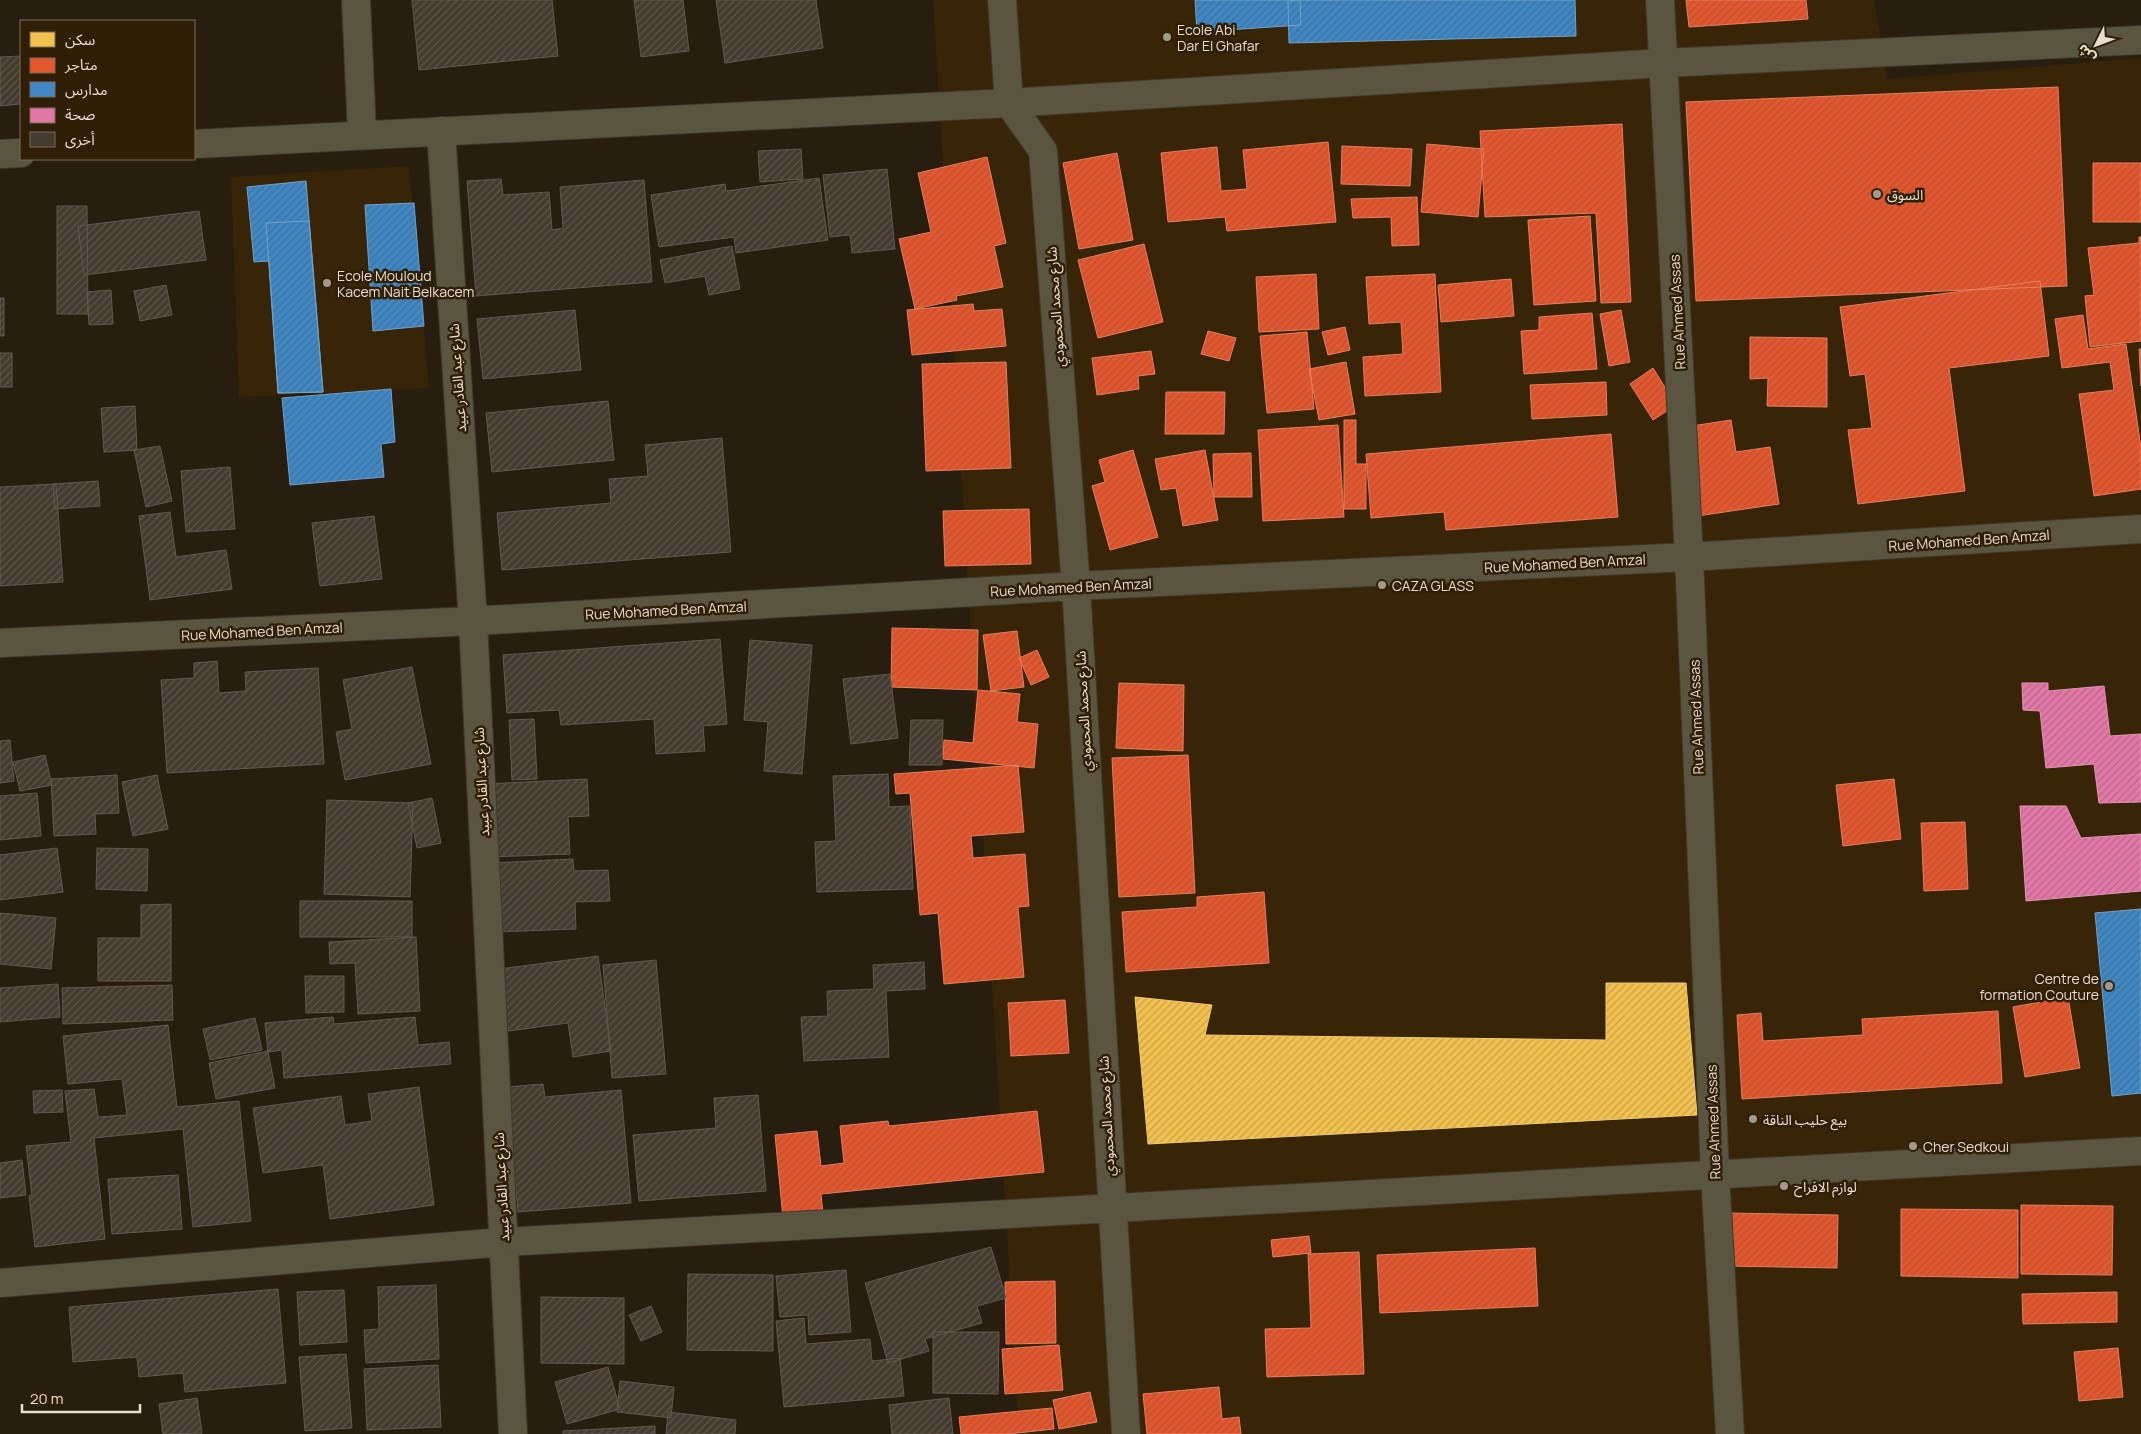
<svg xmlns="http://www.w3.org/2000/svg" width="2141" height="1434" font-family="Manrope,'Noto Sans Arabic',sans-serif">
<style>
.built{fill:#382507}
.homes{fill:url(#homes-hatch);stroke:#efc975}
.shops{fill:url(#shops-hatch);stroke:#e57f5e}
.schools{fill:url(#schools-hatch);stroke:#72a2c8}
.health{fill:url(#health-hatch);stroke:#e496b4}
.building{fill:url(#building-hatch);stroke:#62584f}
.lines{fill:none;stroke-linecap:round;stroke-linejoin:round}
.minor-casing{stroke:#40382c;stroke-width:30}
.minor{stroke:#5a5541;stroke-width:28}
.poi-dot{fill:#a49a8c;stroke:#301f07;stroke-width:2}
.labels{text-anchor:middle;dominant-baseline:central;stroke-width:5;stroke-linejoin:round;paint-order:stroke}
.poi-label{font-size:14px;fill:#e8ddcf;stroke:#301f07;text-anchor:start}
.street-label{font-size:14px;fill:#e8ddcf;stroke:#301f07}
</style>
<defs>
<pattern id="homes-hatch" width="6" height="6" patternUnits="userSpaceOnUse" patternTransform="scale(1.25)"><rect width="6" height="6" fill="#f2c14e"/><path d="M-1 1l2-2M0 6l6-6M5 7l2-2" fill="none" stroke="#c7a14a"/></pattern>
<pattern id="shops-hatch" width="6" height="6" patternUnits="userSpaceOnUse" patternTransform="scale(1.25)"><rect width="6" height="6" fill="#e4572e"/><path d="M-1 1l2-2M0 6l6-6M5 7l2-2" fill="none" stroke="#b55133"/></pattern>
<pattern id="schools-hatch" width="6" height="6" patternUnits="userSpaceOnUse" patternTransform="scale(1.25)"><rect width="6" height="6" fill="#3f88c5"/><path d="M-1 1l2-2M0 6l6-6M5 7l2-2" fill="none" stroke="#417096"/></pattern>
<pattern id="health-hatch" width="6" height="6" patternUnits="userSpaceOnUse" patternTransform="scale(1.25)"><rect width="6" height="6" fill="#e377a8"/><path d="M-1 1l2-2M0 6l6-6M5 7l2-2" fill="none" stroke="#b46788"/></pattern>
<pattern id="building-hatch" width="6" height="6" patternUnits="userSpaceOnUse" patternTransform="scale(1.25)"><rect width="6" height="6" fill="#433a30"/><path d="M-1 1l2-2M0 6l6-6M5 7l2-2" fill="none" stroke="#5e564d"/></pattern>
</defs>
<rect width="100%" height="100%" fill="#271e10"/>
<path class="built" d="M933,0H1874L1887,79L2141,58V1434H1019Z
M409,166L429,388L239,397L231,177Z"/>
<path class="homes" d="M1606,983H1686L1697,1115L1148,1144L1135,997L1212,1005L1205,1035L1606,1040Z"/>
<path class="shops" d="M1686,0H1806L1808,19L1689,27Z
M2058,87L2067,286L1696,301L1686,102Z
M1622,124L1631,302L1601,303L1596,213L1485,217L1480,131Z
M1328,142L1336,222L1227,231L1225,217L1168,222L1161,153L1217,147L1221,191L1247,189L1243,150Z
M1427,144L1484,149L1478,217L1421,212Z
M1342,146L1412,149L1410,186L1341,184Z
M1117,153L1133,240L1079,249L1063,163Z
M987,157L1006,243L994,246L1003,287L956,296L957,300L915,309L899,239L931,232L918,173Z
M2093,163H2141V222H2093Z
M1417,197L1419,245L1392,246L1391,217L1353,218L1351,199Z
M1590,216L1596,301L1534,305L1528,220Z
M2139,237H2141V341L2090,347L2085,296L2094,295L2088,248L2139,243Z
M1144,244L1163,322L1098,338L1078,260Z
M1316,274L1319,329L1259,332L1256,277Z
M1435,274L1441,392L1365,396L1363,357L1403,354L1401,322L1369,324L1366,277Z
M1511,279L1514,316L1441,322L1438,285Z
M2040,281L2049,356L1949,368L1965,491L1858,504L1848,430L1872,428L1865,374L1850,376L1840,307Z
M973,304L974,311L1002,309L1006,346L912,355L907,310Z
M1621,310L1630,362L1609,366L1600,314Z
M1592,313L1597,369L1524,374L1521,331L1539,330V317Z
M2083,315L2088,349L2126,344L2141,448V489L2094,496L2079,394L2114,390L2110,362L2062,368L2055,319Z
M1345,327L1350,350L1328,355L1322,332Z
M1208,331L1236,338L1229,361L1201,354Z
M1307,332L1314,409L1267,413L1260,336Z
M1750,337L1827,338V407L1767,406L1768,378L1750,379Z
M2139,349H2141V386Z
M1151,351L1155,374L1138,376L1139,389L1097,395L1092,358Z
M1006,362L1011,468L926,471L922,364Z
M1346,362L1355,414L1319,420L1309,369Z
M1653,368L1676,405L1653,420L1630,384Z
M1606,382L1607,415L1532,419L1530,385Z
M1166,392H1225L1224,434H1165Z
M1344,420H1356V464H1366V509H1344Z
M1731,420L1736,452L1770,447L1779,504L1697,516L1685,427Z
M1338,425L1344,517L1263,521L1258,430Z
M1611,434L1618,517L1446,530L1444,512L1371,518L1366,454Z
M1133,450L1158,537L1110,550L1092,486L1105,482L1099,460Z
M1205,450L1218,520L1183,526L1176,488L1161,490L1155,459Z
M1251,453L1252,497H1214L1213,454Z
M1029,509L1031,564L945,566L943,511Z
M892,628L978,630L977,690L891,687Z
M1017,631L1024,687L991,691L983,635Z
M1037,650L1049,677L1031,685L1019,658Z
M1119,683L1184,685L1183,751L1116,748Z
M978,690L1020,694L1017,722L1038,724L1034,768L943,759L944,740L973,743Z
M1188,755L1195,893L1119,897L1112,758Z
M1018,765L1024,832L971,836L973,858L1025,854L1029,906L1018,907L1024,977L944,984L938,913L920,915L910,793L896,794L894,774Z
M1894,779L1901,839L1843,846L1836,785Z
M1965,822L1968,889L1924,891L1921,823Z
M1264,892L1269,963L1126,972L1122,912L1197,907V897Z
M2068,997L2080,1068L2025,1077L2013,1007Z
M1065,1000L1069,1053L1011,1056L1008,1003Z
M1998,1011L2002,1083L1742,1099L1737,1015L1761,1013L1763,1041L1863,1035L1862,1019Z
M1037,1111L1044,1172L821,1194L823,1214L783,1218L775,1135L817,1131L821,1166L844,1163L840,1126L888,1121L889,1126Z
M2021,1205L2113,1206L2112,1275L2021,1274Z
M1901,1209L2018,1210V1278L1901,1276Z
M1728,1213L1838,1215L1837,1268L1728,1266Z
M1309,1236L1311,1253L1273,1257L1271,1240Z
M1535,1248L1538,1306L1380,1313L1377,1255Z
M1359,1252L1364,1374L1267,1377L1265,1329L1311,1328L1308,1254Z
M1055,1281L1056,1343L1006,1344L1005,1282Z
M2117,1292V1322L2023,1324L2022,1294Z
M1059,1345L1063,1390L1005,1394L1002,1349Z
M2118,1348L2123,1397L2079,1401L2074,1352Z
M1219,1387L1222,1419L1239,1417L1241,1434H1147L1143,1394Z
M1090,1392L1097,1422L1059,1429L1053,1400Z
M1052,1408L1054,1429L1008,1434H961L959,1417Z"/>
<path class="schools" d="M1195,0H1300L1301,25L1197,32Z
M1288,0H1575L1576,36L1289,43Z
M306,181L323,392L278,393L269,261L254,262L247,187Z
M414,203L424,326L373,331L365,205Z
M309,221L323,392L278,393L266,223Z
M391,389L395,442L381,444L384,477L290,485L282,398Z
M2141,909V1093L2112,1096L2095,913Z"/>
<path class="health" d="M2022,683H2048V691L2104,686L2110,736L2141,734V802L2099,803L2094,764L2046,768L2040,711L2023,710Z
M2020,806H2066L2081,838L2141,834V891L2026,901Z"/>
<path class="building" d="M412,0H552L558,56L419,70Z
M634,0H683L689,51L641,57Z
M716,0H816L823,48L725,63Z
M21,56V104L0,106V57Z
M801,149L803,179L760,182L758,151Z
M887,169L895,249L852,253L850,235L830,237L823,175Z
M819,178L828,240L736,253L734,237L659,247L651,195L725,184L726,191Z
M501,179L503,195L549,192L552,230L563,228L560,187L644,180L652,282L476,296L467,181Z
M57,206H87L88,314H57Z
M199,211L206,260L84,275L78,226Z
M732,246L740,289L709,295L705,276L665,283L660,260Z
M166,285L172,315L140,321L134,291Z
M111,290L113,324L89,325L87,292Z
M0,298H4V336H0Z
M575,310L581,370L483,379L477,319Z
M0,353H12V387H0Z
M608,401L614,460L492,472L486,413Z
M135,406L137,450L104,452L101,408Z
M722,438L731,552L502,570L497,513L611,503L609,479L648,476L645,445Z
M160,446L172,501L146,507L134,450Z
M230,467L235,529L186,532L181,471Z
M98,481L100,506L55,509L53,484Z
M56,484L63,582L0,586V487Z
M170,512L176,557L226,550L232,589L150,600L139,516Z
M374,516L382,579L320,586L312,523Z
M720,639L727,724L703,726L705,751L656,754L654,719L561,725L559,710L507,713L503,655Z
M750,640L812,645L802,774L764,771L768,722L744,720Z
M217,661L219,693L246,691L245,672L318,668L324,764L167,773L161,680L194,678V663Z
M412,667L431,764L345,780L336,732L352,729L343,680Z
M890,674L898,738L851,744L843,679Z
M534,719L537,779L512,780L509,720Z
M911,720H943L942,765H909Z
M10,740L14,781L0,783V741Z
M45,755L52,785L20,791L13,762Z
M888,774L889,807L910,806L913,889L817,892L815,842L836,841L833,776Z
M117,775L119,813L95,814L96,834L54,836L51,779Z
M157,775L168,829L133,836L122,782Z
M587,779L589,816L568,817L570,854L489,857L485,784Z
M37,793L41,836L0,840V796Z
M432,798L441,843L417,848L408,803Z
M327,800L413,803L410,897L324,894Z
M57,848L63,892L0,900V855Z
M97,848L148,849L147,891L96,889Z
M573,859L574,871L608,870L610,901L575,902L576,929L496,932L492,863Z
M300,901H412V937H300Z
M171,904V981H98V938H141V905Z
M0,913L56,918L51,969L0,964Z
M416,937L420,1011L358,1014L355,963L330,964L329,942Z
M598,956L611,1051L573,1057L568,1023L508,1031L500,969Z
M656,960L666,1074L612,1078L603,965Z
M924,962L925,989L886,991L889,1057L804,1061L801,1017L828,1016L827,991L874,989L873,965Z
M305,976H344V1012L306,1013Z
M58,984L60,1017L0,1022V988Z
M172,985L173,1020L63,1024L62,988Z
M333,1017L334,1024L415,1017L418,1045L449,1042L451,1064L284,1078L282,1050L268,1052L265,1023Z
M255,1018L262,1050L210,1060L203,1029Z
M168,1025L177,1107L239,1101L251,1221L193,1227L183,1129L94,1138L105,1239L35,1247L29,1196L32,1195L26,1146L71,1142L65,1091L94,1089L98,1117L127,1115L122,1079L68,1084L63,1036Z
M268,1051L275,1088L216,1099L209,1063Z
M543,1084L545,1097L621,1090L631,1203L518,1212L506,1087Z
M419,1087L434,1205L330,1219L323,1165L263,1173L253,1108L341,1096L345,1125L372,1121L368,1094Z
M62,1090L63,1112L34,1113L33,1091Z
M758,1095L766,1191L639,1201L633,1135L716,1128L714,1098Z
M22,1160L26,1195L0,1198V1163Z
M178,1175L182,1229L112,1234L108,1179Z
M991,1247L1006,1298L977,1306L982,1323L925,1339L929,1351L888,1363L865,1283Z
M846,1270L851,1332L809,1335L808,1315L780,1317L776,1276Z
M688,1274L773,1275V1351L687,1350Z
M436,1285L439,1359L366,1363L364,1330L379,1329L378,1287Z
M278,1289L286,1383L185,1392L183,1373L139,1377L137,1357L73,1362L69,1307Z
M344,1290L347,1342L300,1345L297,1292Z
M541,1297L624,1298V1364L541,1363Z
M651,1306L662,1332L641,1341L629,1315Z
M804,1318L806,1344L870,1339L872,1361L900,1358L904,1396L784,1407L776,1321Z
M933,1332H999L998,1394L933,1393Z
M346,1354L352,1428L305,1431L299,1357Z
M438,1365L441,1427L367,1430L364,1369Z
M608,1367L620,1409L567,1424L555,1382Z
M620,1381L674,1387L671,1418L617,1412Z
M197,1398L202,1433L163,1434L159,1404Z
M949,1398L953,1434H892L889,1405Z
M668,1412L736,1420L735,1434H666Z
M655,1426V1434H563V1431Z"/>
<g class="lines">
<defs>
<path id="minor" d="M356,0L362,134
M1002,0L1009,103L1043,151L1076,586L1126,1434
M1660,0L1689,557L1715,1174L1730,1434
M441,131L473,621L513,1434
M194,144L1009,103L1664,63L2141,40
M0,154L21,153
M0,643L473,621L1076,586L1689,557L2141,529
M0,1283L504,1242L2141,1151"/>
</defs>
<use href="#minor" class="minor-casing"/>
<use href="#minor" class="minor"/>
</g>
<g class="poi-dot">
<circle cx="1167" cy="37" r="5"/>
<circle cx="1877" cy="194" r="5"/>
<circle cx="327" cy="283" r="5"/>
<circle cx="1382" cy="585" r="5"/>
<circle cx="2109" cy="986" r="5"/>
<circle cx="1753" cy="1119" r="5"/>
<circle cx="1913" cy="1146" r="5"/>
<circle cx="1784" cy="1186" r="5"/>
</g>
<g class="labels">
<g class="poi-label">
<text x="1177" y="29">Ecole Abi<tspan x="1177" dy="16">Dar El Ghafar</tspan></text>
<text x="1887" y="194">السوق</text>
<text x="337" y="275">Ecole Mouloud<tspan x="337" dy="16">Kacem Nait Belkacem</tspan></text>
<text x="1392" y="585">CAZA GLASS</text>
<text x="2099" y="978" text-anchor="end">Centre de<tspan x="2099" dy="16">formation Couture</tspan></text>
<text x="1763" y="1119">بيع حليب الناقة</text>
<text x="1923" y="1146">Cher Sedkoui</text>
<text x="1794" y="1186">لوازم الافراح</text>
</g>
<g class="street-label">
<text transform="translate(1055 307) rotate(-94)">شارع محمد المحمودي</text>
<text transform="translate(1677 312) rotate(-93)">Rue Ahmed Assas</text>
<text transform="translate(457 378) rotate(-94)">شارع عبد القادر عبيد</text>
<text transform="translate(1969 540) rotate(-4)">Rue Mohamed Ben Amzal</text>
<text transform="translate(1565 563) rotate(-3)">Rue Mohamed Ben Amzal</text>
<text transform="translate(1071 587) rotate(-3)">Rue Mohamed Ben Amzal</text>
<text transform="translate(666 610) rotate(-3)">Rue Mohamed Ben Amzal</text>
<text transform="translate(262 631) rotate(-3)">Rue Mohamed Ben Amzal</text>
<text transform="translate(1083 711) rotate(-93)">شارع محمد المحمودي</text>
<text transform="translate(1696 717) rotate(-92)">Rue Ahmed Assas</text>
<text transform="translate(481 782) rotate(-93)">شارع عبد القادر عبيد</text>
<text transform="translate(1106 1116) rotate(-93)">شارع محمد المحمودي</text>
<text transform="translate(1713 1122) rotate(-92)">Rue Ahmed Assas</text>
<text transform="translate(501 1187) rotate(-93)">شارع عبد القادر عبيد</text>
</g>
</g>
<rect x="20" y="20" width="175" height="140" fill="#301f07" stroke="#7a6b57"/>
<rect x="30" y="32" width="25" height="15" fill="#f2c14e" stroke="#7a6b57"/>
<text x="65" y="45" font-size="15" fill="#e8ddcf">سكن</text>
<rect x="30" y="58" width="25" height="15" fill="#e4572e" stroke="#7a6b57"/>
<text x="65" y="70" font-size="15" fill="#e8ddcf">متاجر</text>
<rect x="30" y="82" width="25" height="15" fill="#3f88c5" stroke="#7a6b57"/>
<text x="65" y="95" font-size="15" fill="#e8ddcf">مدارس</text>
<rect x="30" y="108" width="25" height="15" fill="#e377a8" stroke="#7a6b57"/>
<text x="65" y="120" font-size="15" fill="#e8ddcf">صحة</text>
<rect x="30" y="132" width="25" height="15" fill="#433a30" stroke="#7a6b57"/>
<text x="65" y="145" font-size="15" fill="#e8ddcf">أخرى</text>
<g transform="translate(2096 45) rotate(228)" stroke="#301f07" stroke-width="4" paint-order="stroke">
<path d="M0-4L9 19L0 12L-9 19Z" fill="#e8ddcf"/>
<text y="-8" font-size="14" font-weight="bold" text-anchor="middle" fill="#e8ddcf">ش</text>
</g>
<path d="M22 1404v8h118v-8" fill="none" stroke="#e8ddcf" stroke-width="2.5"/>
<text x="30" y="1404" font-size="15" fill="#e8ddcf" stroke="#301f07" stroke-width="4" paint-order="stroke">20 m</text>
</svg>
